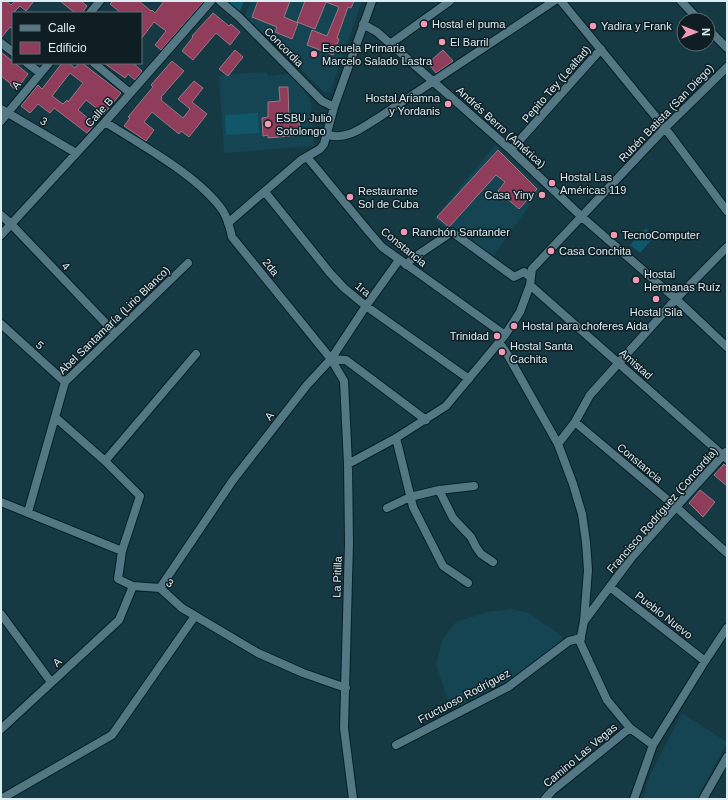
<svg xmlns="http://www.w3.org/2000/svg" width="728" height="800" font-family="Arial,sans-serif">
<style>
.built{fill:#154552}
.green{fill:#105769}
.building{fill:#8f3d5b;stroke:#9b7882;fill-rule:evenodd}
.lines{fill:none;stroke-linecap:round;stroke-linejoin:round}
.minor-casing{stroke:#042027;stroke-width:10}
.minor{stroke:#537783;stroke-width:8}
.poi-dot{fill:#f09ab5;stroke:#0f1e23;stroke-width:1.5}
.labels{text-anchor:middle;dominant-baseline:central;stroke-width:3;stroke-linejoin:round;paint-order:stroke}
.poi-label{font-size:11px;fill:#d9edf3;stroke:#0f1e23;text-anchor:start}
.street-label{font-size:11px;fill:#d9edf3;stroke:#0f1e23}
</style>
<rect width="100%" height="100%" fill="#153a44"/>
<path class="built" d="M251,1H362L330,92L325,93L245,16Z
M267,72L268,76L293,73L311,102L314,146L224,153L219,75Z
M495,145L541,189L492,258L434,219Z
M512,609L529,613L563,637L561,643L509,680L451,710L436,664L443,638L456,622L488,612Z
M682,713L727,742L697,799H643L649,777Z"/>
<path class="green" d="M225,1H244L239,14Z
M258,113L259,133L226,135L225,115Z
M646,228L654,237L640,253L630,245Z"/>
<path class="building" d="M1,1H6L11,5L14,2L13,1H34L26,11L20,6L13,13V29L10,27L1,38Z
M60,1H81L87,6L82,13H75Z
M113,1H139L151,11L152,10L155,13L164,1H204L161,50L155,45L166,31L154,22L141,39V13H121L110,4Z
M258,1H290L284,17L298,23L292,39L275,32L277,27L252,17Z
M305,1H354L351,8L348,7L337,38L339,39L333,55L307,45L312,30L327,36L339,7L326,2L315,29L297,22Z
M213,13L229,26L231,24L240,32L230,45L216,33L193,60L182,51L193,37L192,36Z
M235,50L243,57L228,76L219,69Z
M443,50L453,61L436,73L428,63Z
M1,52L28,74L16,90L10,85L11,84L1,76Z
M172,61L184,71L161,97L162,98L161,100L183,118L190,109L178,99L194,81L203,88L192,102L207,114L189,137L181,131L179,134L152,112L144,122L154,130L146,141L124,126L130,118L128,117L153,87L151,85Z
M62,63H69L75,68L79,63H82L121,93L104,114L86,100L78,110L95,124L87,133L54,108L50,113L38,104L30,113L21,106L38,85L42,89ZM70,73L83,83L68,102L67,100L63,104L52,96Z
M104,63H133L142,71L135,80L128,74L125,78Z
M279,87H288L289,121H299L300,135L268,138V135L263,136L262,118L268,117V102L280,101Z
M498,150L537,189L519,209L498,191L505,182L496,175L449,227L437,217Z
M724,464L727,467V486L714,475Z
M700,490L715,502L703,517L689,503Z"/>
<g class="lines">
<defs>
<path id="minor" d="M220,1L239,17L322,101L334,107
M561,1L665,128L727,211
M681,1L699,20
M90,13L100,1
M363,24L377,32L511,150L582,217L676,299L727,347
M708,29L727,48
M1,43L13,52
M390,44L450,1
M27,63L40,73
M94,63L130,93
M1,109L76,153
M1,121L49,63
M105,122C141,145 199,176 223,211C228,219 230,228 232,237L331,359L344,381L348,464L349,543L344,728L353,799
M328,135C348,140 361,128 378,118L554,1
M511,150L601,49
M307,157L369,232L382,247L505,335
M265,192L330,273L344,288L366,306L469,379
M1,215L11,224L115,333
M228,223L301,160L320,149L324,144L334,107L372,1
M1,235L105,122L211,1
M406,265L413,258L452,232L514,277L524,272L530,277
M530,285L727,459
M1,324L65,382
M499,342L506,352L558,444L573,484L582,514L586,542L588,570L584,621L580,642L607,700L630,728L653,745
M331,359L346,360L426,420
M55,417L105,461L140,496L122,551L118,579L133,586L160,588L182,608L258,653L303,673L346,688
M575,422L676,507L727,553
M396,438L413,507L443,566L468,583
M558,444L575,422L590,395L676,299L727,247
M105,461L196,354
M348,464L396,438L446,406L505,335L520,312L530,285L532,269L665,128L727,67
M439,490L453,518L471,537L476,547L481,554L493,562
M1,502L122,551
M387,508L410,497L439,490L474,486
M28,512L65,382L188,263
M610,587L705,661
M160,588L233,480L307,385L331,359L366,306L399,260
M1,614L51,682
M585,620L632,557L676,507L726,452
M1,729L119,620L133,586
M396,745L508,687L569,641L581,638
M1,799L112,735L195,616
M545,799L552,791L630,728
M634,799L653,745L705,661L727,628
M703,799L727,757"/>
</defs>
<use href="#minor" class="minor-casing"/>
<use href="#minor" class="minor"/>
</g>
<g class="poi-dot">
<circle cx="424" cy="24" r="4"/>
<circle cx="593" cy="26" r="4"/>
<circle cx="442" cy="42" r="4"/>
<circle cx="314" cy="54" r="4"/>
<circle cx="448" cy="104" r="4"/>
<circle cx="268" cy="124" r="4"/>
<circle cx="552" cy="183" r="4"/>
<circle cx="542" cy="195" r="4"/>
<circle cx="350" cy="197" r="4"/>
<circle cx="404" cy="232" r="4"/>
<circle cx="614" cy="235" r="4"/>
<circle cx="551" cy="251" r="4"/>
<circle cx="636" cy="280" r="4"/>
<circle cx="656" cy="299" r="4"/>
<circle cx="514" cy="326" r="4"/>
<circle cx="497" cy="336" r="4"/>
<circle cx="502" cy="352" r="4"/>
</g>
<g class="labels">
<g class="poi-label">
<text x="432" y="24">Hostal el puma</text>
<text x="601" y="26">Yadira y Frank</text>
<text x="450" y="42">El Barril</text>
<text x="322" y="48">Escuela Primaria<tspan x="322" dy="13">Marcelo Salado Lastra</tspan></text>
<text x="440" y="98" text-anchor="end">Hostal Ariamna<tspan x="440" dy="13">y Yordanis</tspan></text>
<text x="276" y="118">ESBU Julio<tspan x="276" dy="13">Sotolongo</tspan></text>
<text x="560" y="177">Hostal Las<tspan x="560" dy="13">Américas 119</tspan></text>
<text x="358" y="191">Restaurante<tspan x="358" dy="13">Sol de Cuba</tspan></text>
<text x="534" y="195" text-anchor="end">Casa Yiny</text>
<text x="412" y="232">Ranchón Santander</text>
<text x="622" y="235">TecnoComputer</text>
<text x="559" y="251">Casa Conchita</text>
<text x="644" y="274">Hostal<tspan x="644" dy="13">Hermanas Ruíz</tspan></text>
<text x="656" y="312" text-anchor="middle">Hostal Sila</text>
<text x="522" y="326">Hostal para choferes Aida</text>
<text x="489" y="336" text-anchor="end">Trinidad</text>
<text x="510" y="346">Hostal Santa<tspan x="510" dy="13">Cachita</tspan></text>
</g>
<g class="street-label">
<text transform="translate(284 47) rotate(45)">Concordia</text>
<text transform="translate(556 84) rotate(-49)">Pepito Tey (Lealtad)</text>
<text transform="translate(16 85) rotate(-51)">A</text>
<text transform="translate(99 112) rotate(-48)">Calle B</text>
<text transform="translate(666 113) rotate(-46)">Rubén Batista (San Diego)</text>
<text transform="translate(44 121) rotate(30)">3</text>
<text transform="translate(501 127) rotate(42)">Andrés Berro (América)</text>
<text transform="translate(404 247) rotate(39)">Constancia</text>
<text transform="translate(66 266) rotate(46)">4</text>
<text transform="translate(271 267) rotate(51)">2da</text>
<text transform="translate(363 289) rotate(40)">1ra</text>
<text transform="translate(114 320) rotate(-44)">Abel Santamaría (Lirio Blanco)</text>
<text transform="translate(40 345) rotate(42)">5</text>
<text transform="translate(636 364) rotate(41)">Amistad</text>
<text transform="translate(269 416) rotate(-52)">A</text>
<text transform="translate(640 463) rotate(40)">Constancia</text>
<text transform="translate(662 510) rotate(-49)">Francisco Rodríguez (Concordia)</text>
<text transform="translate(337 577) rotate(-88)">La Pitilla</text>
<text transform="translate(170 583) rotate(34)">3</text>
<text transform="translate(664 615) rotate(38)">Pueblo Nuevo</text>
<text transform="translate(57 662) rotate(-43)">A</text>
<text transform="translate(464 696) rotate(-28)">Fructuoso Rodríguez</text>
<text transform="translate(580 755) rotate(-40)">Camino Las Vegas</text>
</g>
</g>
<rect width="728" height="800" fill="none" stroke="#d9edf3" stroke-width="4"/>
<rect x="12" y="12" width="130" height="52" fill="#0f1e23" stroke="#607176"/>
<rect x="20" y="25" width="20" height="6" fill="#537783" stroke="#607176"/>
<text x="48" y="32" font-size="12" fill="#d9edf3">Calle</text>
<rect x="20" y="42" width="20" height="12" fill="#8f3d5b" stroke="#607176"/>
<text x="48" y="52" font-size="12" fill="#d9edf3">Edificio</text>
<g transform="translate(696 32) rotate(90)"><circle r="19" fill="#0f1e23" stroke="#607176"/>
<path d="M0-3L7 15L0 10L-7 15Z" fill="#f09ab5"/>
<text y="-6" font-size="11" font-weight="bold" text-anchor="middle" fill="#d9edf3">N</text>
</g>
</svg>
